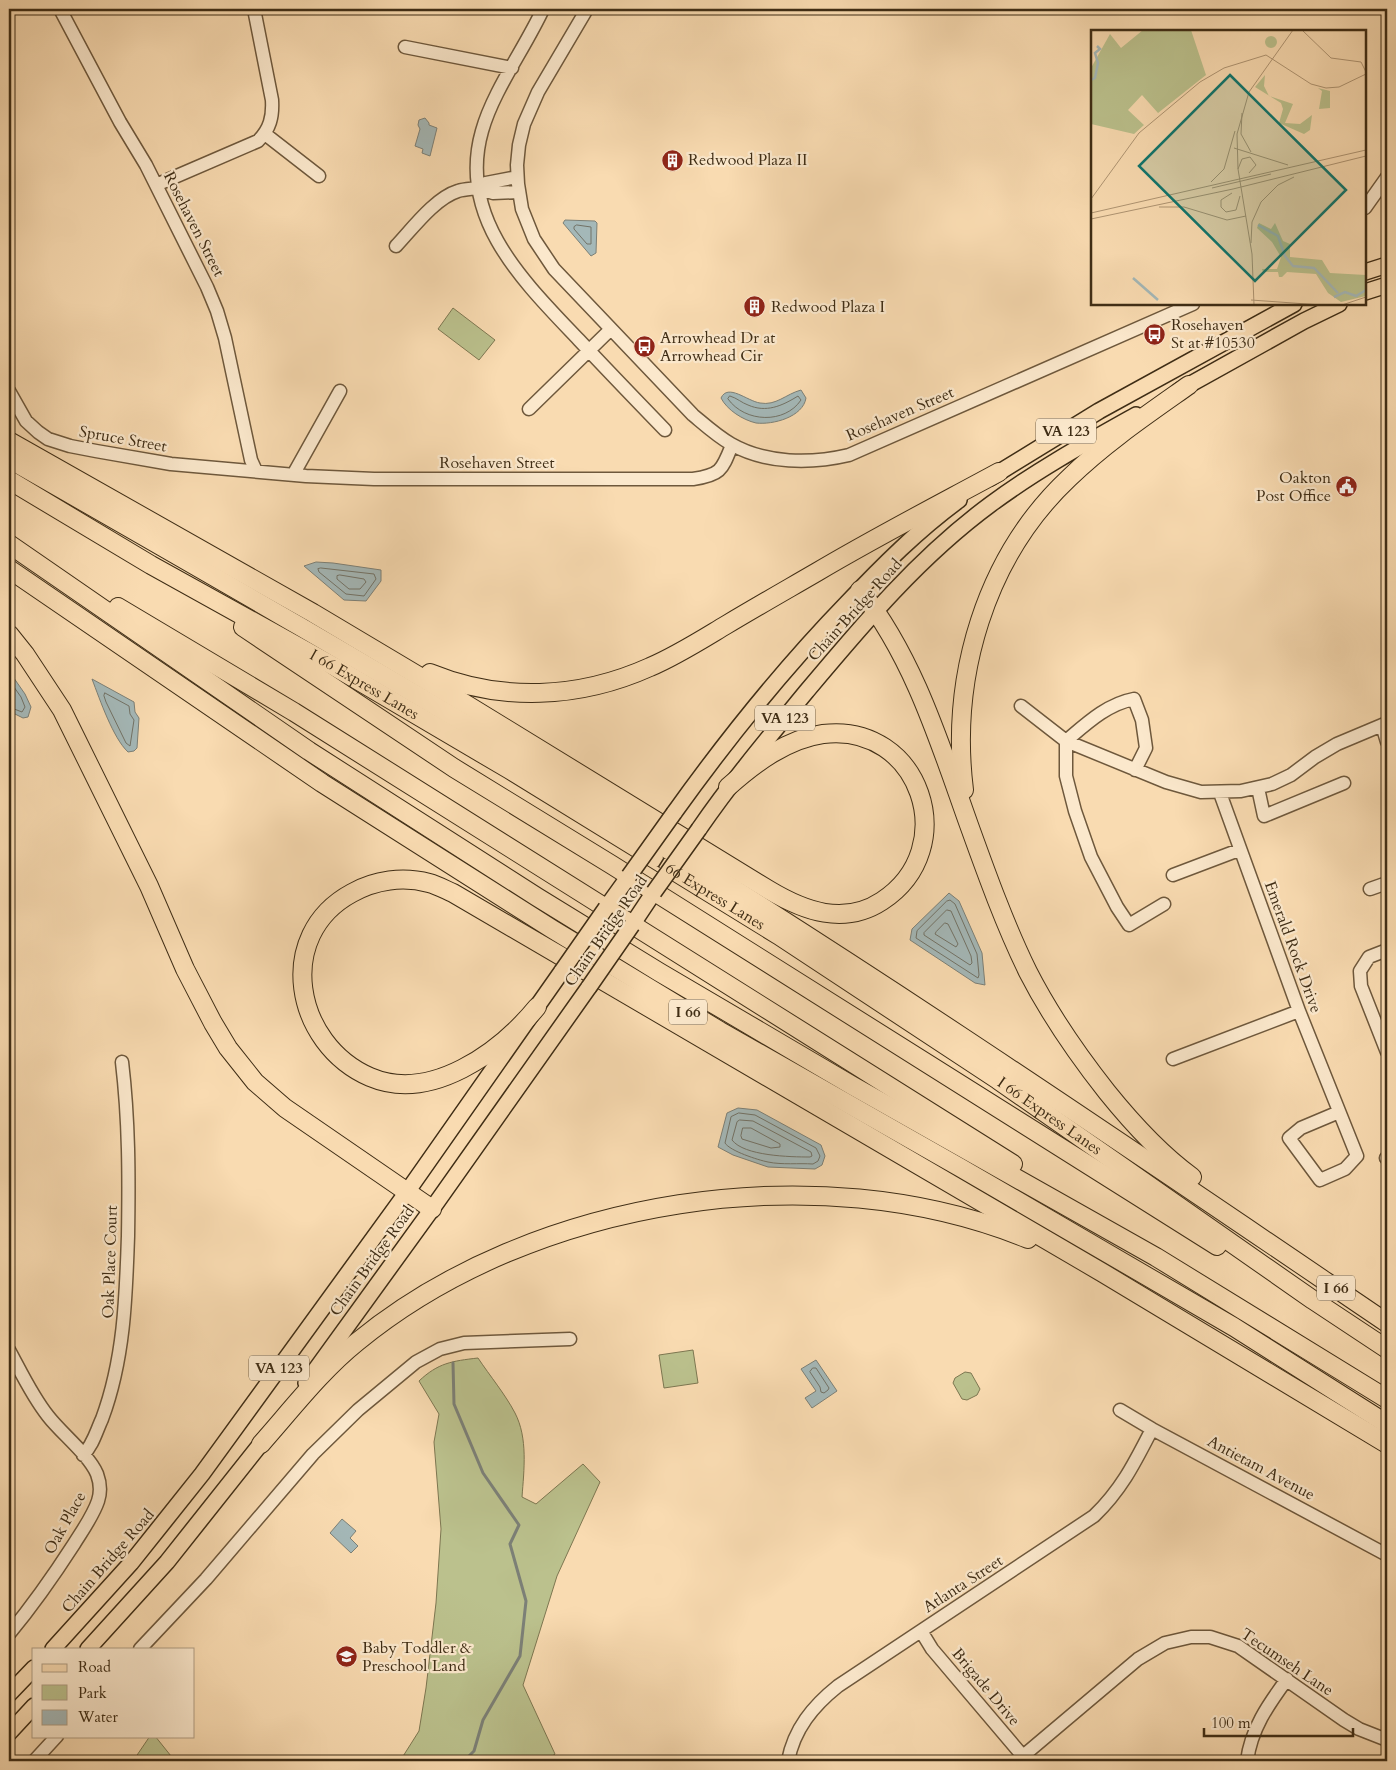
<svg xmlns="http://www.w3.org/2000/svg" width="1396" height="1770" font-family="Cardo,serif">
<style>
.green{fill:#bbc18d;stroke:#7d7751}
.water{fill:#a4b8b8;stroke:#7c8077}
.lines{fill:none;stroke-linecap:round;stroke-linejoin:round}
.shore{stroke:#727266;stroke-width:1}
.stream{stroke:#7c8077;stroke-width:3}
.minor-casing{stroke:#6e583c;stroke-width:15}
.major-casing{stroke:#3f2d15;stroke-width:18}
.highway-casing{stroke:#3f2d15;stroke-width:20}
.minor{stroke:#fbe8cc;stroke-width:12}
.major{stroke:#f9dbb1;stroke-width:15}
.highway{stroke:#f9dbb1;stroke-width:18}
.major-bridge-casing{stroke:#3f2d15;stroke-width:18;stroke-linecap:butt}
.major-bridge{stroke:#f9dbb1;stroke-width:15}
.labels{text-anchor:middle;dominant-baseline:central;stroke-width:4.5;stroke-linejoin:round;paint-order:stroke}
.shield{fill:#fbe8cc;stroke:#77654c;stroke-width:1}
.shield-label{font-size:15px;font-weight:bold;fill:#3f2d15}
.poi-label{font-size:16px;fill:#3f2d15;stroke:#fbe8cc;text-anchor:start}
.street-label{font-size:16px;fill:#3f2d15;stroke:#fbe8cc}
.inset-river{fill:none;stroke:#a4b8b8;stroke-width:2.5}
.inset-road{fill:none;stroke:#af9573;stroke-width:1}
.view{fill:#0f766e;fill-opacity:0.15;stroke:#0f766e;stroke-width:2.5}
.inset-edge{fill:none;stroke:#3f2d15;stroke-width:2.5}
</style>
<rect width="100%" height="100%" fill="#f9dbb1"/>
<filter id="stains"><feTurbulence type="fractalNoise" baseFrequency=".004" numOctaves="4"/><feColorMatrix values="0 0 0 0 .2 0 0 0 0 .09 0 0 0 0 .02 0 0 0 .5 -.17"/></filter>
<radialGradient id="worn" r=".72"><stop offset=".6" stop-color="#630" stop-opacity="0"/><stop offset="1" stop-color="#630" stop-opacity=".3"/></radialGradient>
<path class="green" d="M453,308L495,340L479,360L438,329Z
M693,1350L698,1383L664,1388L659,1355Z
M478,1358C490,1376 505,1394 515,1413C528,1438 524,1470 522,1497L536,1504L583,1464L600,1482L557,1576L523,1685L555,1754L546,1761H400L419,1731L426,1688L436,1603L441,1529L434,1442L439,1414L419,1381C438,1363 452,1361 478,1358Z
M965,1372L971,1373L980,1389L977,1395L967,1400L962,1399L953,1383L955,1378Z
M150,1736H155L175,1761H133Z"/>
<path class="water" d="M425,118L429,123V125L437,128L430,156L422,153L423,149L415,146L420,129L418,125L419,120Z
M565,220L595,221L597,223L596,253L591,256L563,223Z
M801,390L806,398C803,417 773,425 756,423C743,420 727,410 721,398C728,383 747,401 760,403C776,406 786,394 801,390Z
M316,562L333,563L381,570V581L366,601L344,600L304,566Z
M9,671L25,694L31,707L28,717L23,718L11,712L9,709Z
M92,679L134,702L135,712L139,718L137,748L134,751L128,752C113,738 100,700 92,679Z
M949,893L959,901L982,953L985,985L975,983L910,940L912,929Z
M738,1108L757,1110L821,1145L825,1156L822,1165L815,1169L768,1167L733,1155L718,1147L727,1113Z
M816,1360L837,1391L812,1408L805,1398L816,1391L801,1369Z
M342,1519L356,1531L350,1538L358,1546L351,1553L330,1533Z"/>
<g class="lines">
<path class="shore" d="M577,225L591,227V244H587L574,229V227Z
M730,396C737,398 742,403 748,405C766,413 782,406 798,396L801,400C785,424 745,423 728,399Z
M321,568L374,574L376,579L364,596L346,594L319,572L318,569Z
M340,575L364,579L366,582L360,589H349L337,579V576Z
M9,680L21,697L25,707L22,712L9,707
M105,693L129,706L130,714L134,720L130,746L126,743L106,702L104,696Z
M947,901L950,900L955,904L977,954L979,975L978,978L916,938L917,931Z
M947,910L951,911L971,956L972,963L970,965L924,935V933Z
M945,923L948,924L958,944L956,947L935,934L936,932Z
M739,1113L755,1115L816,1148L820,1156L818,1161L813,1164C799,1163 782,1165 768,1162C758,1160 730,1151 725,1143L731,1117Z
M740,1120L753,1121L811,1152L812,1156L810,1157C790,1157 744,1156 732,1140L737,1122Z
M743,1128H751L780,1144V1147L771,1148L742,1139L741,1136Z
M813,1368H816L829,1388L828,1390L824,1393L821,1392L820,1387L810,1372Z"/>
<path class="stream" d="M453,1363L454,1404L483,1473L519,1525L510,1544L526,1601L520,1656L483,1720L474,1751L464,1761"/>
<defs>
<path id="minor" d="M60,9L120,122L146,165L207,287L217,311L225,338L251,460L256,471
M543,9C525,48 493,91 482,131C457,218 524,282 579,340C607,370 636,400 665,430
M587,9L538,92L524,124L519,145L517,165L518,184L522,209L534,239L554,269L693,415C705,425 717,436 731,444C766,464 811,464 849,455L1193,304
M405,47L512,68
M265,134L319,176
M517,177L486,183L478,188L493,193L519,192
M156,185L258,141C270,129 273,117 272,100L254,9
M1365,208L1387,177
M396,246C412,229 435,198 458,191C464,189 471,189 478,188
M9,391L26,421L38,432L48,439L70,446L96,451L171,464L306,476L374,479H693C721,475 722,470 732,445
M529,409L611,329
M293,475L340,391
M1021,706L1066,741L1166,782L1201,792L1241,791L1272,784L1291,775L1315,757L1337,744L1387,723
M1382,725L1387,742
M1135,770L1146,748L1142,720L1134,699C1107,704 1086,724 1066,741V776L1075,811L1091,857L1117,907L1129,925L1164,904
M1258,788L1264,816L1344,783
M1220,793L1299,1011L1357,1156L1345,1169L1320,1180L1289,1138L1301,1128L1339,1112
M1173,875L1239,850
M1370,889L1387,883
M1387,950L1369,957L1360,971L1361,986L1387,1052
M1173,1059L1299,1011
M1386,1158L1387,1157
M9,1350C21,1372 32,1396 48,1416C61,1433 89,1455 97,1474C100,1482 101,1492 98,1501C93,1516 82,1531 74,1544C54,1575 33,1605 9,1634
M1120,1410L1152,1429L1387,1555
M83,1455C93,1445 96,1432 102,1419C124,1360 126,1298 128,1236C129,1177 129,1121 122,1062
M921,1631L932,1649L1027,1761
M140,1649L206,1579L313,1454L358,1410L416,1362L440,1349L464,1343L570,1339
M1023,1756L1138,1659L1165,1643L1191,1637H1210L1238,1646L1344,1720L1359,1729L1387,1740
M34,1761L57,1736
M788,1761C794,1729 813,1706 838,1686L1094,1516C1122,1489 1135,1462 1152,1429
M1247,1761C1251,1729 1268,1705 1287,1679"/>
<path id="major" d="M1365,272L1387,265
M1365,292L1387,285
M1180,390L1304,321L1339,304
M990,478L1099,411L1294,304
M674,813C727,739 784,668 847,603C882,566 918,530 959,500
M699,829C732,781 769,737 806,692C863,624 919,557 991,504C1037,470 1086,443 1136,415
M606,908L629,876
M632,925L654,892
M306,1383L432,1209L589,987
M53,1649L131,1563L202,1474L407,1192L562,971
M88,1649L167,1562L267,1436
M9,1694L34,1668
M9,1733L34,1706"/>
<g id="highway">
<path d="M9,441L313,613L469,706L769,890C804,911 844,926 882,901C963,848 920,722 823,734C787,739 755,763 728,787"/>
<path d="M9,459C203,570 397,681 588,798C860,964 1123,1144 1387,1323"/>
<path id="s1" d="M9,480L151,565L335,667L510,770L778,935L998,1080L1313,1300L1387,1349"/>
<path d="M9,544L309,751L537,897L659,972L853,1086L1156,1257L1387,1399"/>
<path d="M9,569L322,783L552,929L720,1031L961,1168L1234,1327L1387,1424"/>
<path d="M860,590C914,658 940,744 969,825C987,875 1005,925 1028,972C1050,1015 1077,1054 1107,1092C1132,1123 1159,1153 1192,1177"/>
<path d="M118,607L294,712L1013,1164"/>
<path d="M243,627L454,768L612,865L1217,1246"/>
<path d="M9,634L25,654L62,710L149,886L185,969L213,1023L228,1048L255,1082L285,1108L432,1209"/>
<path d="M430,673C501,702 579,699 650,667C676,656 701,640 726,625C756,607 786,590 817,572C876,537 938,505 999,472"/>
<path d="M964,790C950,677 985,557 1069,478C1105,443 1148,414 1189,385"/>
<path d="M537,1007C500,1052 431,1103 370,1077C294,1044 274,935 352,893C375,880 403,876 429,883C437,885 446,890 453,893L1103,1273L1387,1444"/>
<path d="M261,1444C292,1409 321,1371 357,1342C532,1198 818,1153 1028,1239"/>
</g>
</defs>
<use href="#minor" class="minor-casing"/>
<use href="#major" class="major-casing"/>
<use href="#highway" class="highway-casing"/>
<use href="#minor" class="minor"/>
<use href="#major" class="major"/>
<use href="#highway" class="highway"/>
<defs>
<path id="major-bridge" d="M629,876L674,813
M654,892L699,829
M562,971L606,908
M589,987L632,925"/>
</defs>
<use href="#major-bridge" class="major-bridge-casing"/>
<use href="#major-bridge" class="major-bridge"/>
</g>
<defs>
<symbol id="building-disc" viewBox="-11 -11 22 22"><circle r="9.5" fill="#8f2418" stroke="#fbe8cc"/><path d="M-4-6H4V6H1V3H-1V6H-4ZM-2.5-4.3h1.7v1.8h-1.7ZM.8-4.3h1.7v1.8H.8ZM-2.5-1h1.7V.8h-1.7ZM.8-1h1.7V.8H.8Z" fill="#fff"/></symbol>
<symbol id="bus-disc" viewBox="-11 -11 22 22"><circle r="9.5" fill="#8f2418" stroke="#fbe8cc"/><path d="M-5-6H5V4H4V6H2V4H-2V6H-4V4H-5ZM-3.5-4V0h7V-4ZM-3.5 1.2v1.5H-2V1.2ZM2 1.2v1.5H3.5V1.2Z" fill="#fff"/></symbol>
<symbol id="civic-disc" viewBox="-11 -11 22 22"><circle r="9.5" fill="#8f2418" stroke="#fbe8cc"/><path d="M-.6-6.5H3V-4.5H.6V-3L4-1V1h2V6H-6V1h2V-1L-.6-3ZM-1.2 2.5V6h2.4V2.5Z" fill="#fff"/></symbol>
<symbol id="school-disc" viewBox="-11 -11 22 22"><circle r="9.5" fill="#8f2418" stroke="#fbe8cc"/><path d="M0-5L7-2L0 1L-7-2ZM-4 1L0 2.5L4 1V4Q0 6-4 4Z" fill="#fff"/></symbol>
</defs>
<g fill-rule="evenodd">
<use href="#building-disc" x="660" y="148" width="25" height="25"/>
<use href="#building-disc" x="742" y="294" width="25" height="25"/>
<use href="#bus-disc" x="1142" y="322" width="25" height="25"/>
<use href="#bus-disc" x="632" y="334" width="25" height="25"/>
<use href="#civic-disc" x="1334" y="474" width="25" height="25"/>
<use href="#school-disc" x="334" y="1644" width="25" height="25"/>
</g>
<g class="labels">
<g class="shield">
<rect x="1036" y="418.5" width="60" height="25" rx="4"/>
<rect x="755" y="705.5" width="60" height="25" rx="4"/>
<rect x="669" y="999.5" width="38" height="25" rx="4"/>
<rect x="1317" y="1275.5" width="38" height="25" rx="4"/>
<rect x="249" y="1355.5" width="60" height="25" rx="4"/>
</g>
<g class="shield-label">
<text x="1066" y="431">VA 123</text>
<text x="785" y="718">VA 123</text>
<text x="688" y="1012">I 66</text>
<text x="1336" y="1288">I 66</text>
<text x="279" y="1368">VA 123</text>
</g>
<g class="poi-label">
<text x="688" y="160">Redwood Plaza II</text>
<text x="771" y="307">Redwood Plaza I</text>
<text x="1171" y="325">Rosehaven<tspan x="1171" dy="18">St at #10530</tspan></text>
<text x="660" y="338">Arrowhead Dr at<tspan x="660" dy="18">Arrowhead Cir</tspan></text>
<text x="1331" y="478" text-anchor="end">Oakton<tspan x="1331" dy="18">Post Office</tspan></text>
<text x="362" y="1648">Baby Toddler &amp;<tspan x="362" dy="18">Preschool Land</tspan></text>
</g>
<g class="street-label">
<text transform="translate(194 224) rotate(63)">Rosehaven Street</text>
<text transform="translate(900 414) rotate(-23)">Rosehaven Street</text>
<text transform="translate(123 439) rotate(10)">Spruce Street</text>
<text x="497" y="463">Rosehaven Street</text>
<text transform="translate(855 610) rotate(-48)">Chain Bridge Road</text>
<text stroke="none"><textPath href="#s1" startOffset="410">I 66 Express Lanes</textPath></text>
<text stroke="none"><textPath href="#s1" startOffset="815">I 66 Express Lanes</textPath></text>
<text transform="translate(606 931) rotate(-55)">Chain Bridge Road</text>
<text transform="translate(1293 947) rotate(70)">Emerald Rock Drive</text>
<text stroke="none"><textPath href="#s1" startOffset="1220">I 66 Express Lanes</textPath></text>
<text transform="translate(372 1261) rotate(-54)">Chain Bridge Road</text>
<text transform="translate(110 1262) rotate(-88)">Oak Place Court</text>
<text transform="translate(1261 1468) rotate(28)">Antietam Avenue</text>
<text transform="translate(65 1523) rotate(-61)">Oak Place</text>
<text transform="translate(108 1561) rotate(-49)">Chain Bridge Road</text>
<text transform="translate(963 1584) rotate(-33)">Atlanta Street</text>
<text transform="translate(1287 1662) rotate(34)">Tecumseh Lane</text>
<text transform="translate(986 1687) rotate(50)">Brigade Drive</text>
</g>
</g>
<g transform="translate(1091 30)">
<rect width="275" height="275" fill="#f9dbb1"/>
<path d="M52,0H100L115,45L67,83L51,65L37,80L53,95L43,104L0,94V38L19,4L30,18ZM174 12a6 6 0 1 1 12 0a6 6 0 1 1-12 0ZM174,45L173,56L178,66L202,74L194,93L209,94L221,85L219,100L213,104L188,93L192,79L190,73L164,57ZM227,58L239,61V78L228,79L231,61ZM168,193L180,199L184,193L192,211L199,214V227L231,230L239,243L275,245V266L250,272L237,263L225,244L196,242L191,247H188L187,242H172L171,239H186L190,227L181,212L166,198Z" fill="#bbc18d"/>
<path class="inset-river" d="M0,50L4,48L7,33L4,23L9,19L6,16M167,195L187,206L194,226L202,236L223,238L247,263M42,248L67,270M243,267L254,262L265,266L275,260"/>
<path class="inset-road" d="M211,0L240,28L270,32L275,42M151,83L150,104L160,122M143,118L197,135M147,139L151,129L159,127L165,135L158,143M120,152L133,139L144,101M121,158L180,144M141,163L130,170V177L135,182L145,180L149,166M0,169L48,103L109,52L133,38L175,25L220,54L235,58L248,57L275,44M68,177H93L136,190L155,186M0,183L275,120M0,189L142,159L275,126M160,213L161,192L170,172L187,155L203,147M160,270L230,275M163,275L161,224L147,139L146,104L158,62L202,0M251,275L275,267"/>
<path class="view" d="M139,45L255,160L164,251L48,136Z"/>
<rect width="275" height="275" class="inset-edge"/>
</g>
<rect width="1396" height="1770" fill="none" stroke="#f9dbb1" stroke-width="30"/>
<rect x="10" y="10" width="1376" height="1750" fill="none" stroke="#3f2d15" stroke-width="2.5"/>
<rect x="15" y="15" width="1366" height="1740" fill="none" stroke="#3f2d15"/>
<rect x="32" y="1648" width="162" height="90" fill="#fbe8cc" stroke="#b09d83"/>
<rect x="42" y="1664" width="25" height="8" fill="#f9dbb1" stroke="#b09d83"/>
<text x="78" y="1672" font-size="15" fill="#3f2d15">Road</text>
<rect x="42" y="1685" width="25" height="15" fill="#bbc18d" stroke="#b09d83"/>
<text x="78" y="1698" font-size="15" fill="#3f2d15">Park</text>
<rect x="42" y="1710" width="25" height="15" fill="#a4b8b8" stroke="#b09d83"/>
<text x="78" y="1722" font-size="15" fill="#3f2d15">Water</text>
<path d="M1204 1728v8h149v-8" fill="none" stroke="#3f2d15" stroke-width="2.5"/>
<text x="1211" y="1728" font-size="15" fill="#3f2d15" stroke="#fbe8cc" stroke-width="4" paint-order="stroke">100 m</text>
<rect width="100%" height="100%" filter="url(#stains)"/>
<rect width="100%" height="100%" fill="url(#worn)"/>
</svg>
